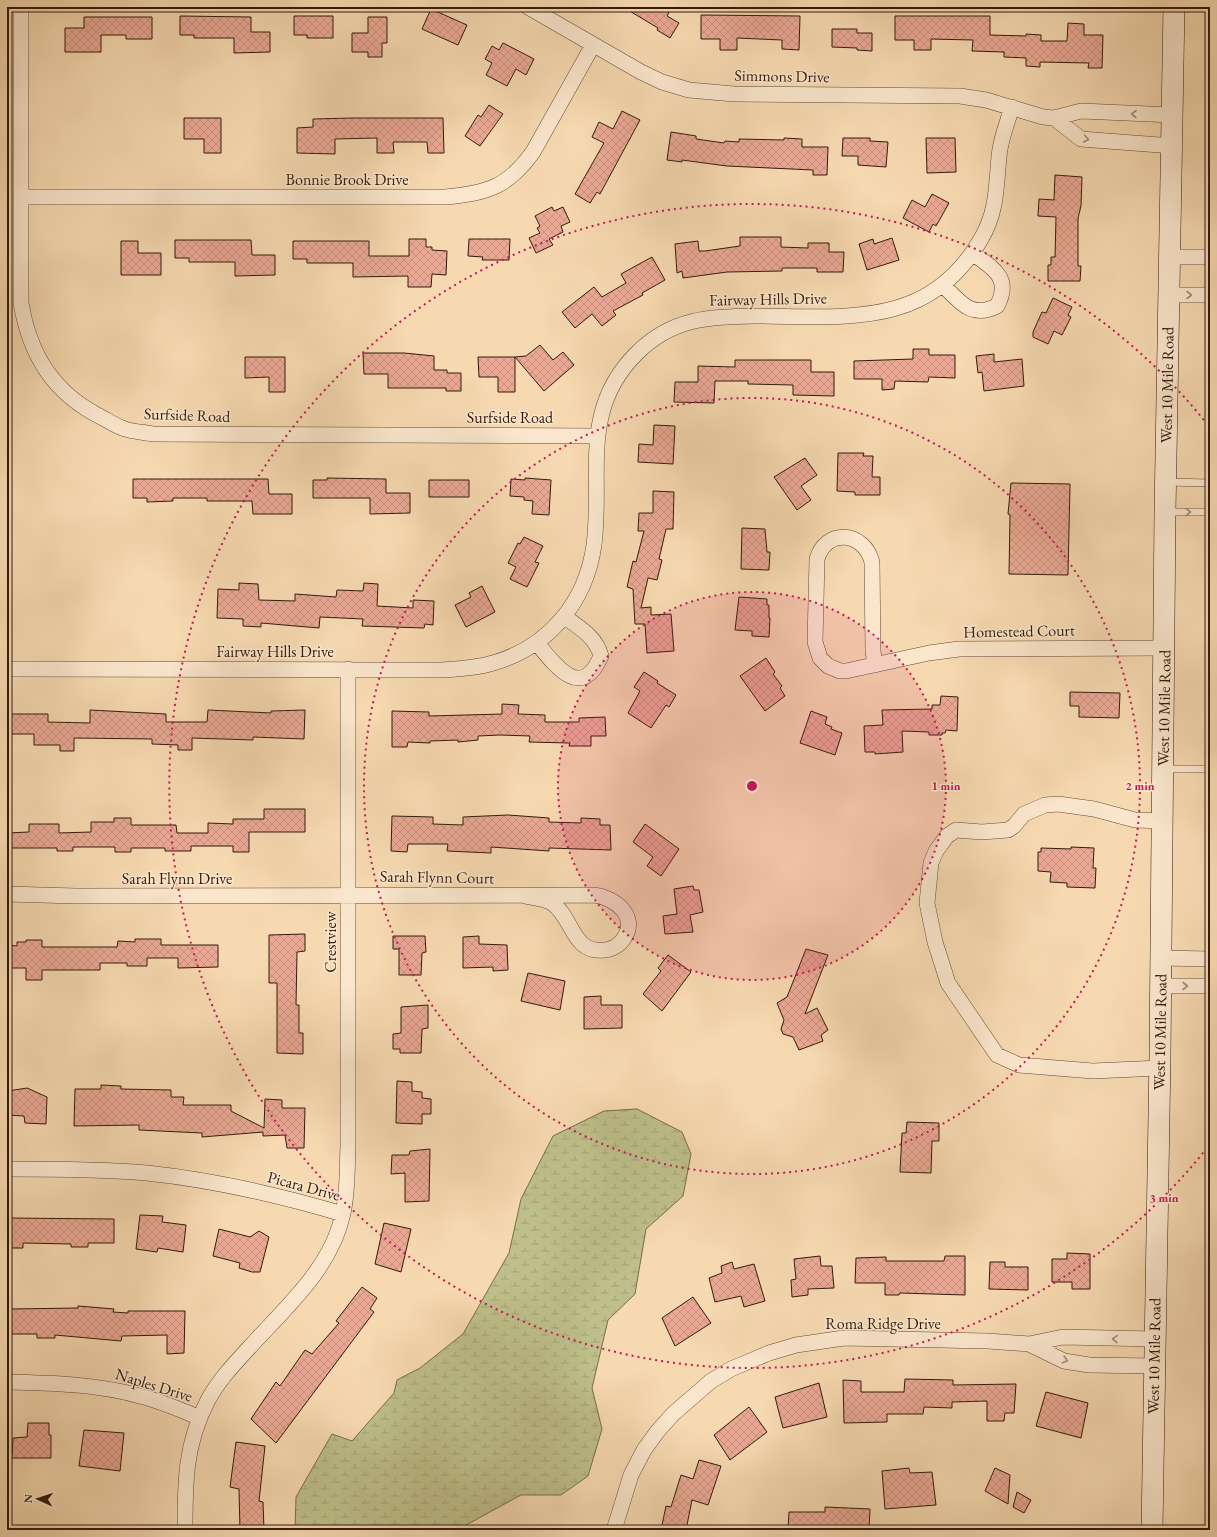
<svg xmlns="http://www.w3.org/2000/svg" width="1217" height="1537" font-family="'EB Garamond',serif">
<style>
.wetland{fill:url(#wetland-marsh);stroke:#786c4b}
.building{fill:url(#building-cross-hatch);stroke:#321a0c}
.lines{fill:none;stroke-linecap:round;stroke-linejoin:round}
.service-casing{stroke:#634a35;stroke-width:8}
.minor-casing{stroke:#634a35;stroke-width:16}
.secondary-casing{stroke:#321a0c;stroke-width:22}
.service{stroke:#fae6cc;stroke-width:7}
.minor{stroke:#fae6cc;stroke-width:15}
.secondary{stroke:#fae6cc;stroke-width:21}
.oneway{stroke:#a08a76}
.ring{fill:none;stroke:#c2185b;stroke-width:2;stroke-dasharray:2 4}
.labels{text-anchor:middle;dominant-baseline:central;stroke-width:3;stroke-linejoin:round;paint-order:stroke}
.street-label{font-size:16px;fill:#321a0c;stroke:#fae6cc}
.centre{fill:#c2185b;stroke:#fae6cc;stroke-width:2}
.ring-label{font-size:12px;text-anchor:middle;font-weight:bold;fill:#c2185b;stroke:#fae6cc;stroke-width:3;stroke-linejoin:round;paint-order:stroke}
</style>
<defs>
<pattern id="wetland-marsh" width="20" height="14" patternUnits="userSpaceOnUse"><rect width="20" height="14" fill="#bebf8a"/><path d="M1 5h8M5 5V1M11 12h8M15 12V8" fill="none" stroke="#a4a476"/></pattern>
<pattern id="building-cross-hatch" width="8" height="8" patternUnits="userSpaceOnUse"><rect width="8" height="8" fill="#eba995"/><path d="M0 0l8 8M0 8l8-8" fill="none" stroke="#ca917f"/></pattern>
</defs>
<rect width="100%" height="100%" fill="#f7d9b1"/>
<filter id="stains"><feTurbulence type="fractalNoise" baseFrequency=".005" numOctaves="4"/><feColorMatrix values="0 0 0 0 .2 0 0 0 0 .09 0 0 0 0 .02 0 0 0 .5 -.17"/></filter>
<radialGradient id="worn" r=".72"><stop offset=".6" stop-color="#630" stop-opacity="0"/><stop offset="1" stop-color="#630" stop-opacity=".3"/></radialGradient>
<path class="wetland" d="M637,1109L682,1132L691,1154L683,1196L646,1229L635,1294L608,1320L592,1388L602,1429L588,1476L561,1495H521L457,1530H295L296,1497L332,1434L352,1441L394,1393L397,1380L420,1368L463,1334L509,1253L521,1199L553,1136L604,1111Z"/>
<path class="building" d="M623,7H672L667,16L679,23L670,38L657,30L658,28Z
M431,9L467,25L458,45L422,29Z
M701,15L800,16L799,50L782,49V40L737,38V50H720V39H701Z
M180,16L251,17V32H270V52L234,53V38H194V35H180Z
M294,16H333V38H307V35H294Z
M895,16H990V35L1026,36V34L1041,35V41H1067L1068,23L1084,24V35H1103L1102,68H1088L1089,63L1040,62V67L1026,66V58L1004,57V52L972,51L973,40L931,39V50H914V40H895Z
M84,17H152V39H126V35H101V52H65V28H84Z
M368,17H387V43H382V57H368V52H352V33H368Z
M832,29H857V33H872V51L857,50V48L832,47Z
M503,43L534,59L526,75L516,69L507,86L486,75L492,63L485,59L492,46L499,50Z
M489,105L503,114L480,146L465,136L478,115L481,117Z
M622,111L640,120L600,194L597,192L590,203L575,194L604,143L592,137L599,122L613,129Z
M184,118H221V153H204V139H184Z
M353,118H443L444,153H428L427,142H393L394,153H377V138L335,139V154L297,153V128L313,127V119Z
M671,132L696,136V139L724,143L725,141L739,142V139L784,140V138L802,139V147H828L827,175H813V170L727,166L682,160V162L667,160Z
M843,138H870V141L888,142L886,167L858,165V156H842Z
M926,138H955L956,172L927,173Z
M1055,175L1082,177L1081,206L1078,218V266H1081L1080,281H1048V265H1051V257H1055L1056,217L1038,216L1039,199L1054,200Z
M932,194L949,203L936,226L933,224L929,232L903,218L912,200L925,207Z
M552,207L554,211L563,207L570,222L561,226L563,232L549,239L553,245L536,253L529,238L540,233L537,228L540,226L535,216Z
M740,237H781V247L808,248V243H829V252H844L843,272H817V268H782V271L727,272L683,278L682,271L677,273L675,244L698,241L699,251H705L740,246Z
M892,238L899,260L867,270L859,244L873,239L874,244Z
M409,239H426V247H432V250L447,251L446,275L432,274L431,287H408V276L353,277V263H307V259H293V241H369V256H409Z
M469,239H510L509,260H482L483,257L468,256Z
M175,240H251L252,255H275V275L235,276V262H189V258H175Z
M121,241H138V253H161V275H121Z
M652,257L665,280L642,293L643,295L613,311L616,315L602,326L592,314L575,328L562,312L594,287L602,297L626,283L621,274Z
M1053,298L1072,307L1068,315L1071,317L1062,335L1054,331L1048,344L1033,337V332L1042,312L1046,313Z
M540,345L553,360L563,352L574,365L544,391L515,357L526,356Z
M913,349H929V355H955V378L929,377L928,382L895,381L894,389L882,390V379H854V361L913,359Z
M363,353H404L434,356V370H447V373H461V391H446V388H388V374H364Z
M994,354V362L1022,359L1024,386L984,391L982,372L978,373L976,356Z
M245,357H285V392H269V377L245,378Z
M478,357H515V392H498V377H479Z
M735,360H811V372H834V396L793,395V385L748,384V381H715L714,403L674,402L675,382H698V366L735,367Z
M654,425L675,426L673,464L638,462L639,444L653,445Z
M838,453H864L863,456H873L872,477H880V495H855V492L837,491Z
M805,458L817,475L801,486L811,500L797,510L774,477Z
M327,478L386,479V493H410V513L370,514V498H313V480H327Z
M525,478L551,480L549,515L532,514L533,501L524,500V497L510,496L511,479L525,480Z
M133,479H268L269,494H292V514H253L252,501H207V498H173V501L147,502V498H133Z
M429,480H469V497H429Z
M1011,483L1070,484L1068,575L1009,574L1010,515L1008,514Z
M653,491L674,492L673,529H666L659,559L662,560L657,580L648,578L641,608L651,607V615L671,614L674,651L647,653L645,624H635L633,589L627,587L633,561L636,562L644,531H638L639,513H653Z
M742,528L765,529L767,552H770L769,570L741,569Z
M524,537L543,546L535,562L539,563L527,587L510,579L516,567L508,563L518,543L520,544Z
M239,583L258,584L259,600L295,601V594L336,597L337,590L363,591L364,583L378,584L377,606L413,608V600L434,601L433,625L425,624L424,628L362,626L363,619L320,617L319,628L261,623V627L243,626V619L217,618L218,589L239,590Z
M482,586L495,612L466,627L455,605L471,597L469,593Z
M739,597L767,599V605H769V618H770L769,637L752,636V631L735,630Z
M766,658L775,672L773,674L782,686L780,688L785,696L765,711L740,676Z
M644,672L658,681L657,683L676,695L669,707L666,705L651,728L628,713L640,691L634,687Z
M1070,692L1120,693L1119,718L1079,717V706H1070Z
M941,696L958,697L957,731L946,730L945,733H942V735H929V732L902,731L903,752L875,754V752H865L864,726L883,725L882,710L932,709V705H940Z
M502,704L519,705L518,714L545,715V722H579V718L605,717L606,736H591V746H569L570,743L529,742L530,736L500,735L478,736V740L458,742V740L430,741V743L408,742L407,747H392V711L429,712V716L502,714Z
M90,710L166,714V722H207L208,710L271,713V711L305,710L304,739L253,737V740L192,738V750H178V745L152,744V739L74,738V751H60V745H34V734H7V714H48V722L90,723Z
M811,711L827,717L825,724L832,727L831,729L842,733L835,755L800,743Z
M264,809H305V832H249V852H233V846H191V851H165V848H131V852H115V847H73V851H57V848H7V833L29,832V824H59V833L91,832V822H114V818H131V825H176L177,833H208V823L233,824V819H264Z
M508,815L549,818V822L581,823V818L600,819V825H610L611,850L549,848V851L491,847V853L447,851L448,844H408L407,852L391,851L392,816L433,817V824L463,825V817Z
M645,824L679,849L661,876L647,866L653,857L633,842Z
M1071,847L1094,848L1093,868H1096L1095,888L1067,887V883L1050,882L1051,872L1038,871V852H1041V848L1071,849Z
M693,886L694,890H699L703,912L690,915L693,932L665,934L663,916L677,914L674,889Z
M305,934V951L297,952L296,1005H299V1033H303V1054L277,1053V983H269V935Z
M393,936H425L426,952L422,953L421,975H399V949H393Z
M479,936V944L507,945L508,970L493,971V967L463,968V937Z
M135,939H161V945H218V967L178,968V958H147V966H127V963H100V970H42V980H26V968H7V945L17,946V942H26V940H42V947H117L118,941L135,942Z
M806,949L828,955L805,1014L817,1008L828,1030L821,1035L823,1041L799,1050L793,1037L783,1034L781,1029L784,1020L777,1003L787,997Z
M668,955L691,972L662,1011L643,994L661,971L658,968Z
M528,973L565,981L560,1010L521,1001Z
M601,996V1005H622V1028L584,1029V997Z
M428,1005V1028L422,1029L421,1053H400V1049H393V1034L401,1033V1007Z
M397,1081L412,1082V1091L422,1092V1098L431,1099V1114H422V1124L396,1123Z
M101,1085L121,1086V1089L171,1090V1097H184L183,1105H231V1111L264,1128L265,1099L282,1100V1108H305L304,1148H287L285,1135L263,1136V1132L202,1137V1133L139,1130V1125L74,1126L75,1089H101Z
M27,1088L47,1097L46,1124L25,1123L24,1116L7,1115L8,1091Z
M907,1122L939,1123V1141H932L931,1173L900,1172L902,1133H906Z
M430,1149L429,1201L405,1202V1173L391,1174L392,1155H409L410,1151Z
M140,1215L163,1216L162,1222L186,1225L183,1252L158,1248L157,1252L136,1249Z
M7,1218L114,1219V1243H88V1247H71V1244L23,1243V1248H7Z
M384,1223L411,1229L401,1272L375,1264Z
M219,1229L250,1237L259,1231L269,1237L260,1272H252L239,1268L240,1263L213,1256Z
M1067,1253L1090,1254V1289H1072V1282H1052V1259H1067Z
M820,1256L821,1266H832L834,1288L808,1289V1295L792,1297L791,1280L796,1279L794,1259Z
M945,1256H965V1295L900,1293L899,1295H885V1283H855L856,1258L886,1257V1261H944Z
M732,1262L734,1269L754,1264L765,1301L744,1307L741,1296L715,1302L709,1278L722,1273L721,1266Z
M990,1262H1005V1267H1028V1290L989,1289Z
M362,1287L377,1298L370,1309L374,1312L276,1443L251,1419L276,1382L280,1386L305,1350L312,1354L339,1323L336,1321Z
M693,1297L711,1323L675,1346L662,1318Z
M78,1306L114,1309L113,1312L128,1313V1311H185L184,1353L167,1354V1335L122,1336L121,1341L55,1335V1338H37V1334H11V1309L78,1308Z
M905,1379L953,1380V1385L1016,1384L1014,1413H1005L1004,1421H987V1401L952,1402V1408L924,1407L923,1414H887V1422L844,1423L843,1380L861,1381V1392H904Z
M819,1383L827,1417L783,1428L775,1397Z
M1046,1392L1088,1403L1081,1438L1036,1426Z
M749,1407L767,1432L730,1460L714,1435Z
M28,1423H49V1435H51V1458H12L13,1438L27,1437Z
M84,1430L124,1433L120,1471L79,1466Z
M236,1442L265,1446L259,1501L263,1502L264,1530H240L239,1489L230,1487Z
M699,1460L721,1466L708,1505L692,1500L686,1530H661L666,1506L671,1507L681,1475L693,1479Z
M909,1468L910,1473L932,1472L936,1505L885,1509L882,1471Z
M995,1468L1010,1475L1008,1504L985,1491Z
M1017,1492L1031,1500L1024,1513L1013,1507Z
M825,1507L870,1509L869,1530H788L789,1512H825Z"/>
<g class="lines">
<defs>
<path id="service" d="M1166,482L1210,483
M1168,512H1210
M1163,769H1210"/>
<path id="minor" d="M21,7V303C30,356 54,394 103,418C110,422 118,427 125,429C134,432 144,432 153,434L597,436
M528,7L641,72L662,82L689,90L734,94L960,96L986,100L1043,117L1054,118L1081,111L1173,115
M1054,118L1081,139L1173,146
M22,197H445C487,193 507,188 533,152L593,45
M1170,257H1210
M943,285C960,302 971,319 997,306C1012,278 993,268 972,253
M1169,295H1210
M537,643C556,667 582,701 601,656C596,637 580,628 565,617
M875,665L873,651L872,562C864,531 826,528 817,559L815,642L820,658L828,666L840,671H846L929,653L959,649L1164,648
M7,669L442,670C459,669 477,668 493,663C549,647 586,602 594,545C603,475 579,410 637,353C672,318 708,317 755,316C844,316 929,330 981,239C997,212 996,188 999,157C1000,140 1007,124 1012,107
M7,894L76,896L594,895C614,897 639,916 624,938C620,945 611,950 604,950C572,954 573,917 552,903C545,899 534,898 525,896
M1161,958L1210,959
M1161,986H1210
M1160,1068L1093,1071L1019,1065L997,1055L948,983L935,942L927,903L931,863L936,851L947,836L956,830L982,832L1008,830L1014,826L1024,814L1045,805L1058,804L1094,809L1135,820L1163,821
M7,1169C54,1169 100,1169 147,1173C213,1180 279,1195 343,1214
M1029,1344L1064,1361L1089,1365L1154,1366
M7,1382C52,1383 97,1384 140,1396C161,1401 181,1410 200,1418
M185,1530C185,1482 185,1444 208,1400C221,1376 241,1357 259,1337C293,1301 333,1263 343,1213C348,1191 347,1168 348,1146V669
M614,1530L631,1475L644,1450L657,1432L673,1414L711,1381L731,1369L769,1353L796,1345L844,1338L988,1341L1029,1344L1063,1337L1154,1339"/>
<path id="secondary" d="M1152,1530L1160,1056L1165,512L1174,7"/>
</defs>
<use href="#service" class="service-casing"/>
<use href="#minor" class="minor-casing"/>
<use href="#secondary" class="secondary-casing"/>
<use href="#service" class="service"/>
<use href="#minor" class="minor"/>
<use href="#secondary" class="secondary"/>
</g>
<defs><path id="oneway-chevron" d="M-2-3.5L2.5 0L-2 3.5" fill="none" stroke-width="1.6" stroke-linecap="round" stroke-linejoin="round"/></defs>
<g class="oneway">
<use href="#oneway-chevron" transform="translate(1134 114) rotate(-178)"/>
<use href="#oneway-chevron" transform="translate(1086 139) rotate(10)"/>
<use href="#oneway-chevron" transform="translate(1189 295)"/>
<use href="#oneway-chevron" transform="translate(1188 512) rotate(-1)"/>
<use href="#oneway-chevron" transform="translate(1185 986)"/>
<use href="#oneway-chevron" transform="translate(1115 1339) rotate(-179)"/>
<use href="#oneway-chevron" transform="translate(1065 1360) rotate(15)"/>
</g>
<circle cx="752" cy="786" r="194" fill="#c2185b" fill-opacity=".12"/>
<g class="ring">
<circle cx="752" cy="786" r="194"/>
<circle cx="752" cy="786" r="388"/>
<path d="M1207 1148A582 582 0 1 1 1207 424"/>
</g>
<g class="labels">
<g class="street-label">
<text transform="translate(782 76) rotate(1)">Simmons Drive</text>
<text x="347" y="179">Bonnie Brook Drive</text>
<text transform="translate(768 299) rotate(-1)">Fairway Hills Drive</text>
<text transform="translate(1167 385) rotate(-89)">West 10 Mile Road</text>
<text transform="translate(187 415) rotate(2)">Surfside Road</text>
<text x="510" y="417">Surfside Road</text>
<text transform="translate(1019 631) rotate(-1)">Homestead Court</text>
<text x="275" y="651">Fairway Hills Drive</text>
<text transform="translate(1164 708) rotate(-89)">West 10 Mile Road</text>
<text transform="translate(437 877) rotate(1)">Sarah Flynn Court</text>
<text x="177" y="878">Sarah Flynn Drive</text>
<text transform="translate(330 942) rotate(-90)">Crestview</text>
<text transform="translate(1160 1032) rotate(-89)">West 10 Mile Road</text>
<text transform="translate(304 1186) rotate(15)">Picara Drive</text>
<text x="883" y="1323">Roma Ridge Drive</text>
<text transform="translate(1154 1356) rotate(-89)">West 10 Mile Road</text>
<text transform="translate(154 1385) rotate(17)">Naples Drive</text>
</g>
</g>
<circle cx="752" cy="786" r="6" class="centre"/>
<g class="ring-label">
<text x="946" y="790">1 min</text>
<text x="1140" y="790">2 min</text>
<text x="1164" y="1202">3 min</text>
</g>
<rect width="1217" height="1537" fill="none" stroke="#f7d9b1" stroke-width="24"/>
<rect x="8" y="8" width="1201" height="1521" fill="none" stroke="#321a0c" stroke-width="2"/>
<rect x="12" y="12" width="1193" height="1513" fill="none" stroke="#321a0c"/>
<g transform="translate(38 1499) rotate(273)" stroke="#fae6cc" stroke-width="3" paint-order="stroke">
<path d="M0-3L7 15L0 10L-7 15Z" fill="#321a0c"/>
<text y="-6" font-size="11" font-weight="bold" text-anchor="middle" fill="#321a0c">N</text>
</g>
<rect width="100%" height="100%" filter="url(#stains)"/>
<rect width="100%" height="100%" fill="url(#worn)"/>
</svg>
